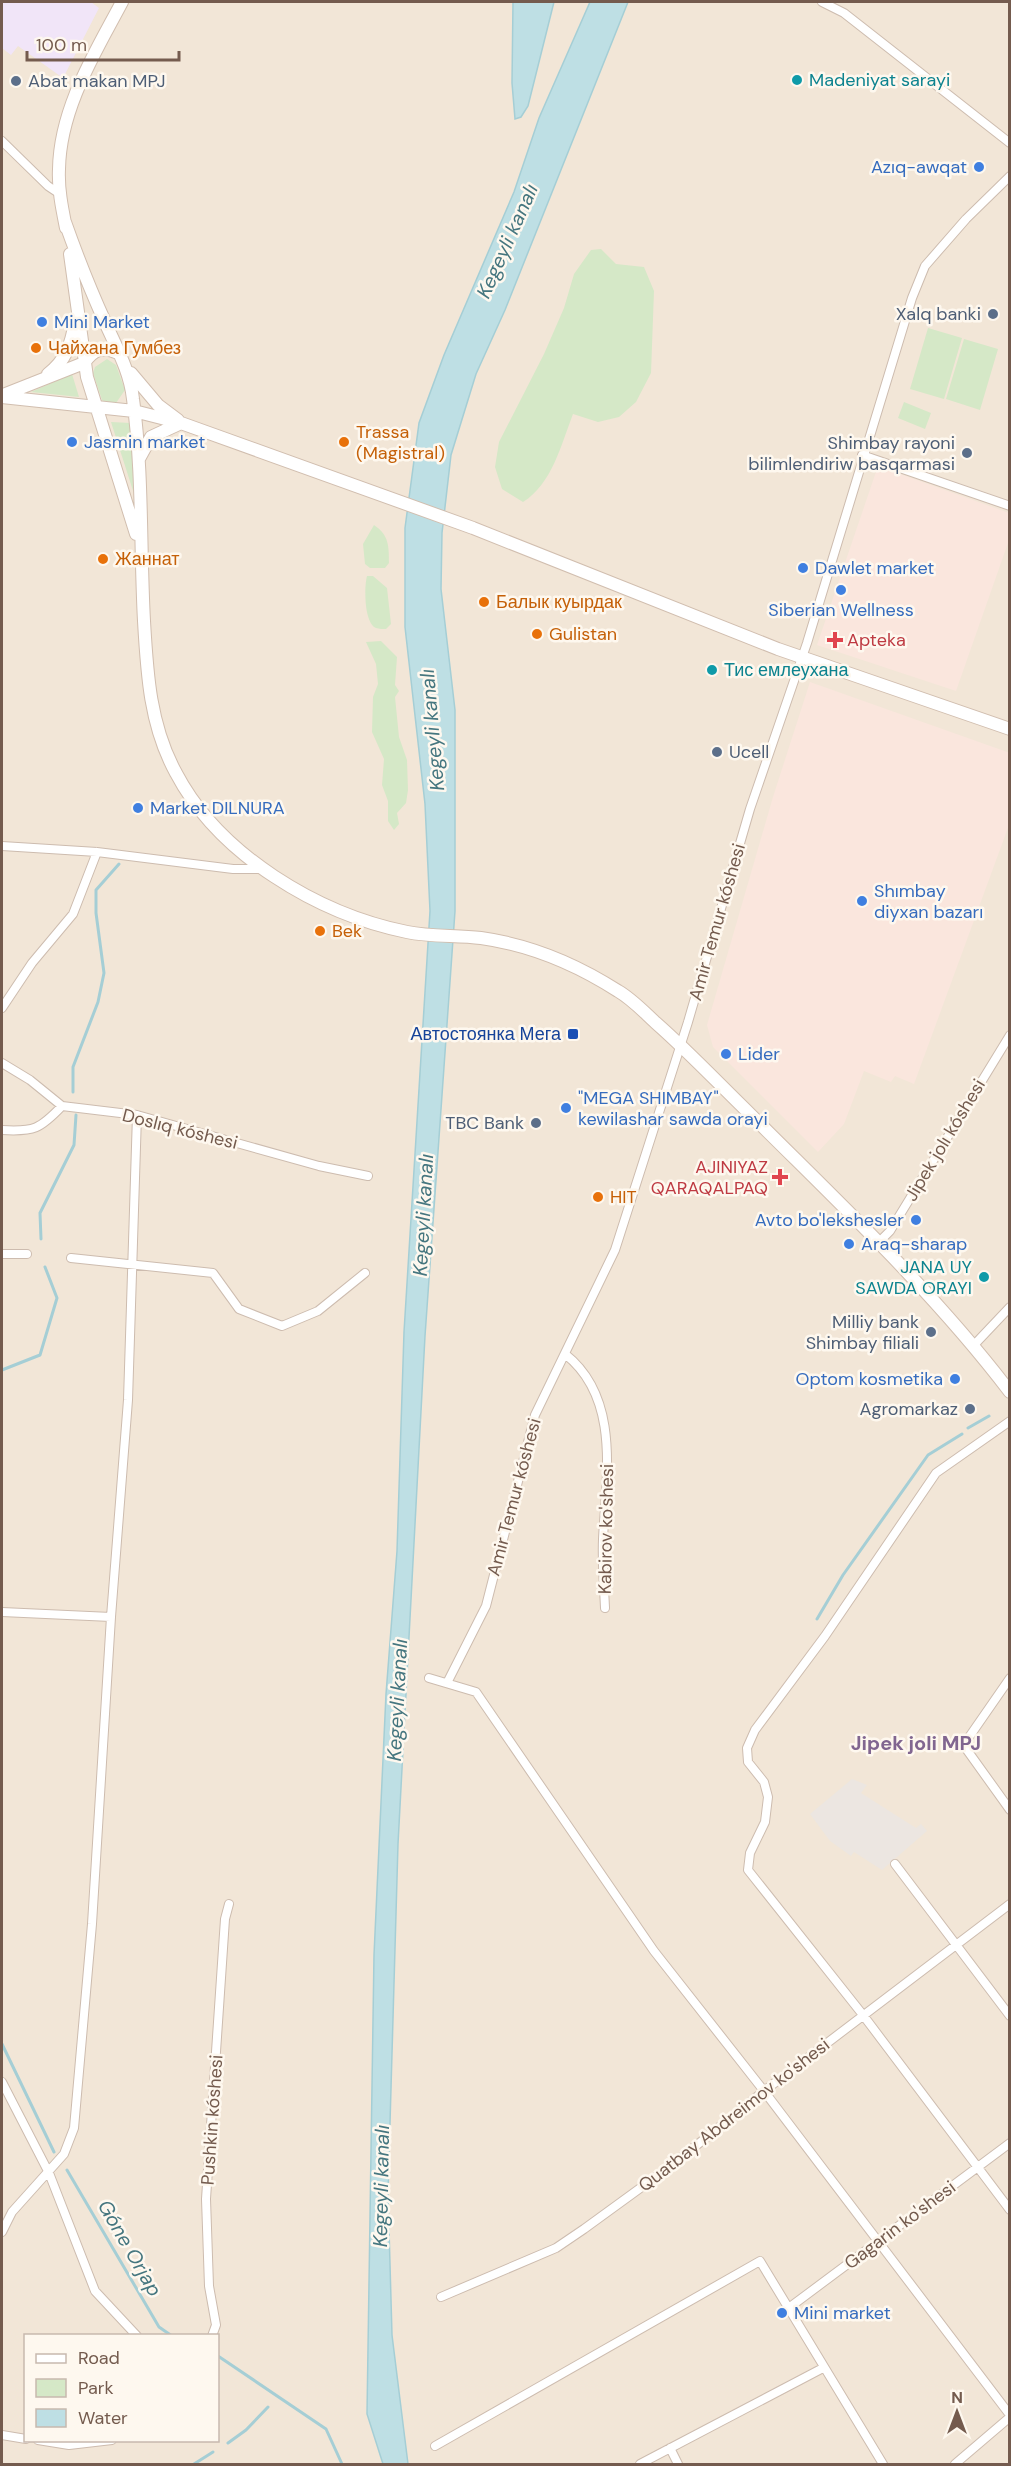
<svg xmlns="http://www.w3.org/2000/svg" width="1011" height="2466" font-family="'DM Sans',sans-serif">
<style>
.residential{fill:#f2e6d7;fill-rule:evenodd}
.commercial{fill:#fae6dd}
.industrial{fill:#ece6e1}
.education{fill:#f1e5f8}
.green{fill:#d5e8c7}
.water{fill:#bedfe4;stroke:#a5ced5;stroke-width:1.5}
.lines{fill:none;stroke-linecap:round;stroke-linejoin:round}
.stream{stroke:#a5ced5;stroke-width:3}
.street-casing{stroke:#cdbcaf;stroke-width:10}
.secondary-casing{stroke:#d1beaf;stroke-width:14}
.street{stroke:#fff;stroke-width:8}
.secondary{stroke:#fff;stroke-width:12}
.culture-dot{fill:#0f9aa8;stroke:#fef8ef;stroke-width:2}
.service-dot{fill:#5c6f8a;stroke:#fef8ef;stroke-width:2}
.shop-dot{fill:#3f7fe0;stroke:#fef8ef;stroke-width:2}
.food-dot{fill:#e8710a;stroke:#fef8ef;stroke-width:2}
.health-dot{fill:#e0444e;stroke:#fef8ef;stroke-width:2}
.transit-dot{fill:#1a4fb4;stroke:#fef8ef;stroke-width:2}
.labels{text-anchor:middle;dominant-baseline:central;stroke-width:5;stroke-linejoin:round;paint-order:stroke}
.culture-label{font-size:18px;fill:#0d838f;stroke:#fef8ef;text-anchor:start}
.service-label{font-size:18px;fill:#4e5e75;stroke:#fef8ef;text-anchor:end}
.shop-label{font-size:18px;fill:#366cbe;stroke:#fef8ef;text-anchor:start}
.food-label{font-size:18px;fill:#c56008;stroke:#fef8ef;text-anchor:start}
.health-label{font-size:18px;fill:#be3a42;stroke:#fef8ef;text-anchor:start}
.street-label{font-size:18px;fill:#745b4e;stroke:#fef8ef}
.transit-label{font-size:18px;fill:#164399;stroke:#fef8ef;text-anchor:end}
.water-label{font-size:20px;font-style:italic;fill:#45767f;stroke:#fef8ef}
.neighbourhood-label{font-size:20px;font-weight:bold;fill:#816690;stroke:#fef8ef}
</style>
<rect width="100%" height="100%" fill="#fbf4e8"/>
<path class="residential" d="M2,2H1009V2464H2ZM26,2336H218V2440H26Z"/>
<path class="commercial" d="M878,466L1009,513V540L956,691L817,645Z
M810,682L1010,753L1009,825L914,1084L895,1076L891,1082L864,1071L844,1124L818,1152L713,1047L707,1025L773,797Z"/>
<path class="industrial" d="M852,1779L867,1785L861,1793L916,1828L921,1824L927,1831L882,1870L854,1852L851,1856L830,1841L810,1814Z"/>
<path class="education" d="M2,2H91L99,8L63,78L18,46L11,55L2,48Z"/>
<path class="green" d="M601,249L616,264L644,267L654,291L651,373L636,402L619,417L598,422L573,414C561,445 552,484 523,502L502,489L495,467L499,442L544,354L564,308L574,274L591,250Z
M928,328L962,338L944,399L910,389Z
M964,339L998,349L980,410L946,399Z
M107,359L116,365L125,390L116,403H108L102,400L93,373L95,367Z
M72,374L79,397L31,392Z
M904,402L931,413L925,429L898,418Z
M111,422L131,423L135,497Z
M374,525C389,535 389,546 389,563L385,568H370L365,564L363,544Z
M367,576H373L387,588L391,624L386,629C383,629 379,629 376,628C364,623 364,587 367,576Z
M381,641L397,657L395,685L399,691L395,697L399,737L407,760L408,790L406,803L397,813L399,824L394,830L388,821V801L382,785L384,759L372,732L373,697L378,684L376,664L366,642Z"/>
<path class="water" d="M513,2H554L528,106L521,117L515,119L512,83Z
M590,2H628L505,310L476,374L451,455L442,533L441,589L455,710V911L425,1336L398,1844L388,2193L392,2335L408,2464H383L367,2414L374,1955L386,1694L397,1551L404,1332L430,911L425,804L405,627V528L419,423L444,355L514,192L539,118Z"/>
<g class="lines">
<path class="stream" d="M73,1092V1067L98,1002L104,973L96,913V890L119,864
M41,1239L40,1213L74,1145L76,1115
M2,1370L40,1355L57,1298L45,1267
M968,1428L989,1416
M817,1619L843,1575L928,1455L962,1434
M2,2044L54,2152
M67,2170L159,2327L172,2336
M218,2356L326,2429L342,2464
M228,2443L246,2430L268,2407
M194,2464L213,2452"/>
<defs>
<path id="street" d="M822,2L844,13L1010,143
M2,141L48,186L60,194
M862,455L1010,506
M2,846L97,852L233,869H264
M2,1008L32,963L73,914L97,852
M2,1063L30,1080L62,1106L137,1115L319,1166L368,1176
M2,1130C34,1132 40,1129 62,1106
M878,1243L890,1231L1010,1035
M2,1254H27
M71,1258L213,1273L239,1309L282,1326L318,1311L365,1273
M974,1345L1010,1307
M565,1354C621,1398 606,1477 603,1539C602,1562 604,1585 605,1608
M1010,1421L936,1473L825,1636L755,1730L747,1748L748,1762L764,1782L768,1797L765,1822L750,1853L748,1870L863,2015L1010,2210
M2,1612L111,1617
M429,1678L476,1692L654,1951L764,2091L1010,2415
M1010,1678L967,1740V1750L1010,1810
M447,1683L486,1606L535,1415L615,1250L688,1022L750,809L807,643L912,298L925,266L966,219L1010,176
M895,1864L1010,2016
M2,2082L49,2173L95,2291L137,2336
M2,2232L12,2212L64,2154L74,2128L92,1924L111,1617L128,1400L137,1115
M441,2297L556,2248L584,2229L672,2165L764,2091L1010,1904
M790,2307L1010,2143
M212,2336L216,2325L209,2286L206,2199L225,1919L229,1904
M2,2435L26,2439
M38,2440L69,2445L112,2440
M435,2446L760,2261L883,2464
M670,2448L678,2464
M640,2464L823,2368
M955,2464L1010,2417"/>
<path id="secondary" d="M65,222C77,256 90,289 105,322C116,347 130,371 133,399C143,472 140,547 144,621C147,674 150,726 176,773C219,855 318,914 407,932C431,937 456,935 481,938C531,945 576,964 618,991C632,999 644,1012 656,1023C689,1052 719,1084 751,1115C840,1204 933,1291 1010,1392
M66,228C62,208 58,189 59,169C60,108 95,53 122,2
M70,254L87,377L136,534
M131,373L158,405L178,420
M48,374C66,360 71,345 75,322
M3,395L84,363C94,349 103,346 118,353
M2,397L134,411L181,423L473,528L778,649L1010,729
M139,459L151,437L181,423"/>
</defs>
<use href="#street" class="street-casing"/>
<use href="#secondary" class="secondary-casing"/>
<use href="#street" class="street"/>
<use href="#secondary" class="secondary"/>
</g>
<g class="culture-dot">
<circle cx="797" cy="80" r="6"/>
<circle cx="712" cy="670" r="6"/>
<circle cx="984" cy="1277" r="6"/>
</g>
<g class="service-dot">
<circle cx="16" cy="81" r="6"/>
<circle cx="993" cy="314" r="6"/>
<circle cx="967" cy="453" r="6"/>
<circle cx="717" cy="752" r="6"/>
<circle cx="536" cy="1123" r="6"/>
<circle cx="931" cy="1332" r="6"/>
<circle cx="970" cy="1409" r="6"/>
</g>
<g class="shop-dot">
<circle cx="979" cy="167" r="6"/>
<circle cx="42" cy="322" r="6"/>
<circle cx="72" cy="442" r="6"/>
<circle cx="803" cy="568" r="6"/>
<circle cx="841" cy="590" r="6"/>
<circle cx="138" cy="808" r="6"/>
<circle cx="862" cy="901" r="6"/>
<circle cx="726" cy="1054" r="6"/>
<circle cx="566" cy="1108" r="6"/>
<circle cx="916" cy="1220" r="6"/>
<circle cx="849" cy="1244" r="6"/>
<circle cx="955" cy="1379" r="6"/>
<circle cx="782" cy="2313" r="6"/>
</g>
<g class="food-dot">
<circle cx="36" cy="348" r="6"/>
<circle cx="344" cy="442" r="6"/>
<circle cx="103" cy="559" r="6"/>
<circle cx="484" cy="602" r="6"/>
<circle cx="537" cy="634" r="6"/>
<circle cx="320" cy="931" r="6"/>
<circle cx="598" cy="1197" r="6"/>
</g>
<g class="health-dot">
<path d="M832 631h6v6h6v6h-6v6h-6v-6h-6v-6h6z"/>
<path d="M777 1168h6v6h6v6h-6v6h-6v-6h-6v-6h6z"/>
</g>
<rect class="transit-dot" x="567" y="1028" width="12" height="12" rx="3"/>
<g class="labels">
<g class="culture-label">
<text x="809" y="80">Madeniyat sarayi</text>
<text x="724" y="670">Тис емлеухана</text>
<text x="972" y="1267" text-anchor="end">JANA UY<tspan x="972" dy="21">SAWDA ORAYI</tspan></text>
</g>
<g class="service-label">
<text x="28" y="81" text-anchor="start">Abat makan MPJ</text>
<text x="981" y="314">Xalq banki</text>
<text x="955" y="443">Shimbay rayoni<tspan x="955" dy="21">bilimlendiriw basqarmasi</tspan></text>
<text x="729" y="752" text-anchor="start">Ucell</text>
<text x="524" y="1123">TBC Bank</text>
<text x="919" y="1322">Milliy bank<tspan x="919" dy="21">Shimbay filiali</tspan></text>
<text x="958" y="1409">Agromarkaz</text>
</g>
<g class="shop-label">
<text x="967" y="167" text-anchor="end">Azıq-awqat</text>
<text x="54" y="322">Mini Market</text>
<text x="84" y="442">Jasmin market</text>
<text x="815" y="568">Dawlet market</text>
<text x="841" y="610" text-anchor="middle">Siberian Wellness</text>
<text x="150" y="808">Market DILNURA</text>
<text x="874" y="891">Shımbay<tspan x="874" dy="21">diyxan bazarı</tspan></text>
<text x="738" y="1054">Lider</text>
<text x="578" y="1098">"MEGA SHIMBAY"<tspan x="578" dy="21">kewilashar sawda orayi</tspan></text>
<text x="904" y="1220" text-anchor="end">Avto bo'lekshesler</text>
<text x="861" y="1244">Araq-sharap</text>
<text x="943" y="1379" text-anchor="end">Optom kosmetika</text>
<text x="794" y="2313">Mini market</text>
</g>
<g class="food-label">
<text x="48" y="348">Чайхана Гумбез</text>
<text x="356" y="432">Trassa<tspan x="356" dy="21">(Magistral)</tspan></text>
<text x="115" y="559">Жаннат</text>
<text x="496" y="602">Балык куырдак</text>
<text x="549" y="634">Gulistan</text>
<text x="332" y="931">Bek</text>
<text x="610" y="1197">HIT</text>
</g>
<g class="health-label">
<text x="847" y="640">Apteka</text>
<text x="768" y="1167" text-anchor="end">AJINIYAZ<tspan x="768" dy="21">QARAQALPAQ</tspan></text>
</g>
<g class="street-label">
<text transform="translate(717 922) rotate(-74)">Amir Temur kóshesi</text>
<text transform="translate(180 1129) rotate(14)">Doslıq kóshesi</text>
<text transform="translate(945 1140) rotate(-59)">Jipek jolı kóshesi</text>
<text transform="translate(514 1497) rotate(-75)">Amir Temur kóshesi</text>
<text transform="translate(606 1529) rotate(-89)">Kabirov ko'shesi</text>
<text transform="translate(734 2115) rotate(-38)">Quatbay Abdreimov ko'shesi</text>
<text transform="translate(212 2120) rotate(-86)">Pushkin kóshesi</text>
<text transform="translate(900 2225) rotate(-37)">Gagarin ko'shesi</text>
</g>
<g class="transit-label">
<text x="561" y="1034">Автостоянка Мега</text>
</g>
<g class="water-label">
<text transform="translate(507 241) rotate(-66)">Kegeyli kanalı</text>
<text transform="translate(432 730) rotate(-95)">Kegeyli kanalı</text>
<text transform="translate(423 1215) rotate(-87)">Kegeyli kanalı</text>
<text transform="translate(397 1700) rotate(-87)">Kegeyli kanalı</text>
<text transform="translate(381 2186) rotate(-89)">Kegeyli kanalı</text>
<text transform="translate(130 2248) rotate(60)">Góne Orjap</text>
</g>
<g class="neighbourhood-label">
<text x="916" y="1743">Jipek joli MPJ</text>
</g>
</g>
<rect width="1011" height="2466" fill="none" stroke="#745b4e" stroke-width="6"/>
<rect x="24" y="2334" width="195" height="108" fill="#fef8ef" stroke="#c7b9af" stroke-width="1.5"/>
<rect x="36" y="2354" width="30" height="9" fill="#ffffff" stroke="#c7b9af" stroke-width="1.5"/>
<text x="78" y="2364" font-size="18" fill="#745b4e">Road</text>
<rect x="36" y="2379" width="30" height="18" fill="#d5e8c7" stroke="#c7b9af" stroke-width="1.5"/>
<text x="78" y="2394" font-size="18" fill="#745b4e">Park</text>
<rect x="36" y="2409" width="30" height="18" fill="#bedfe4" stroke="#c7b9af" stroke-width="1.5"/>
<text x="78" y="2424" font-size="18" fill="#745b4e">Water</text>
<g transform="translate(957 2412)" stroke="#fef8ef" stroke-width="4.5" paint-order="stroke">
<path d="M0-4.5L10 22L0 15L-10 22Z" fill="#745b4e"/>
<text y="-9" font-size="16" font-weight="bold" text-anchor="middle" fill="#745b4e">N</text>
</g>
<path d="M27 51v9h152v-9" fill="none" stroke="#745b4e" stroke-width="3"/>
<text x="36" y="51" font-size="18" fill="#745b4e" stroke="#fef8ef" stroke-width="4.5" paint-order="stroke">100 m</text>
</svg>
